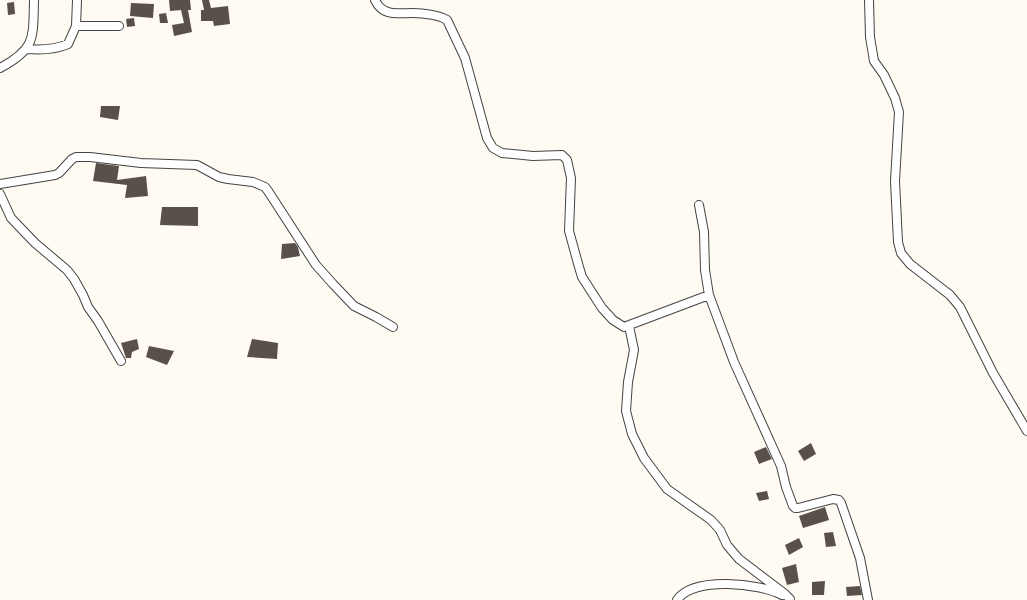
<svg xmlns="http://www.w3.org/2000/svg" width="1027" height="600" font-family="Spectral,serif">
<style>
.building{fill:#594f4b}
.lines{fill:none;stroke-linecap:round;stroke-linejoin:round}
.street-casing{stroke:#434343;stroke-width:10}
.street{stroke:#fff;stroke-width:8}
</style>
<rect width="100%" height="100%" fill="#fffbf2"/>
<path class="building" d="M169,0H190L191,10H188L192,32L174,36L172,25L184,23L181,10L170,11Z
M202,0H209L211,8L228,6L230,24L214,26L213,21H201V10H204Z
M14,2L15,14L8,15L7,3Z
M131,3L154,4L153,18L130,16Z
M166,13L168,23H160L159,14Z
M134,18L135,26L127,27L126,19Z
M101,106H120L118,120L100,117Z
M96,163L119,166L117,180L146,176L148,196L125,198L127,185L93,181Z
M162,207H198V226L160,225Z
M295,243L298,247L300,256L281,259L282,244Z
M137,339L139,349L132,352L131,358H126L121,343Z
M252,339L278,343L277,359L247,357Z
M149,346L174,351L167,365L146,357Z
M811,443L816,454L804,461L798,451Z
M766,447L772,459L759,464L754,452Z
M767,491L769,499L759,501L756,493Z
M825,507L829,520L803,528L799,516Z
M833,532L836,546L826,547L824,533Z
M799,538L803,547L789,555L785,545Z
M796,564L799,582L787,585L782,568Z
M825,581L824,595H812V582Z
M860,586L862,595L847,596L846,587Z"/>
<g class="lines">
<defs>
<path id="street" d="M375,0C383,17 398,13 413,13C423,13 439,15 447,20L465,58L487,138L493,148L502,153L533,156L562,155L567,160L571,178L569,231L579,267L582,277L602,308L613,320L624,327L709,295
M869,0L870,37L874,61L884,75L895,98L899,112L895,181L898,242L901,253L910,264L950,295L960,307L993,373L1027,431
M76,26L77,0
M27,49C41,50 55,50 68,44L76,26H119
M0,68C36,49 33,38 34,0
M0,184L55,175L59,173L72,159L76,157H90L141,163L197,165L219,177L228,179L253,182L265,187L268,191L316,265L333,284L354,306L376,317L393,327
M0,194L11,218L35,243L67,270L74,279L83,295L88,307L98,321L121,361
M699,205L704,232L705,270L709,295L734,362L781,466L786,487L793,506L795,508H798L833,499L839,500L841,503L860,558L868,600
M629,326L634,350L628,382L626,411L632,434L644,458L667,489L711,520L720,530L727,545L739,559L785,594L790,599
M677,600C693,576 760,583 782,595"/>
</defs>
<use href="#street" class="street-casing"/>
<use href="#street" class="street"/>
</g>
</svg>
